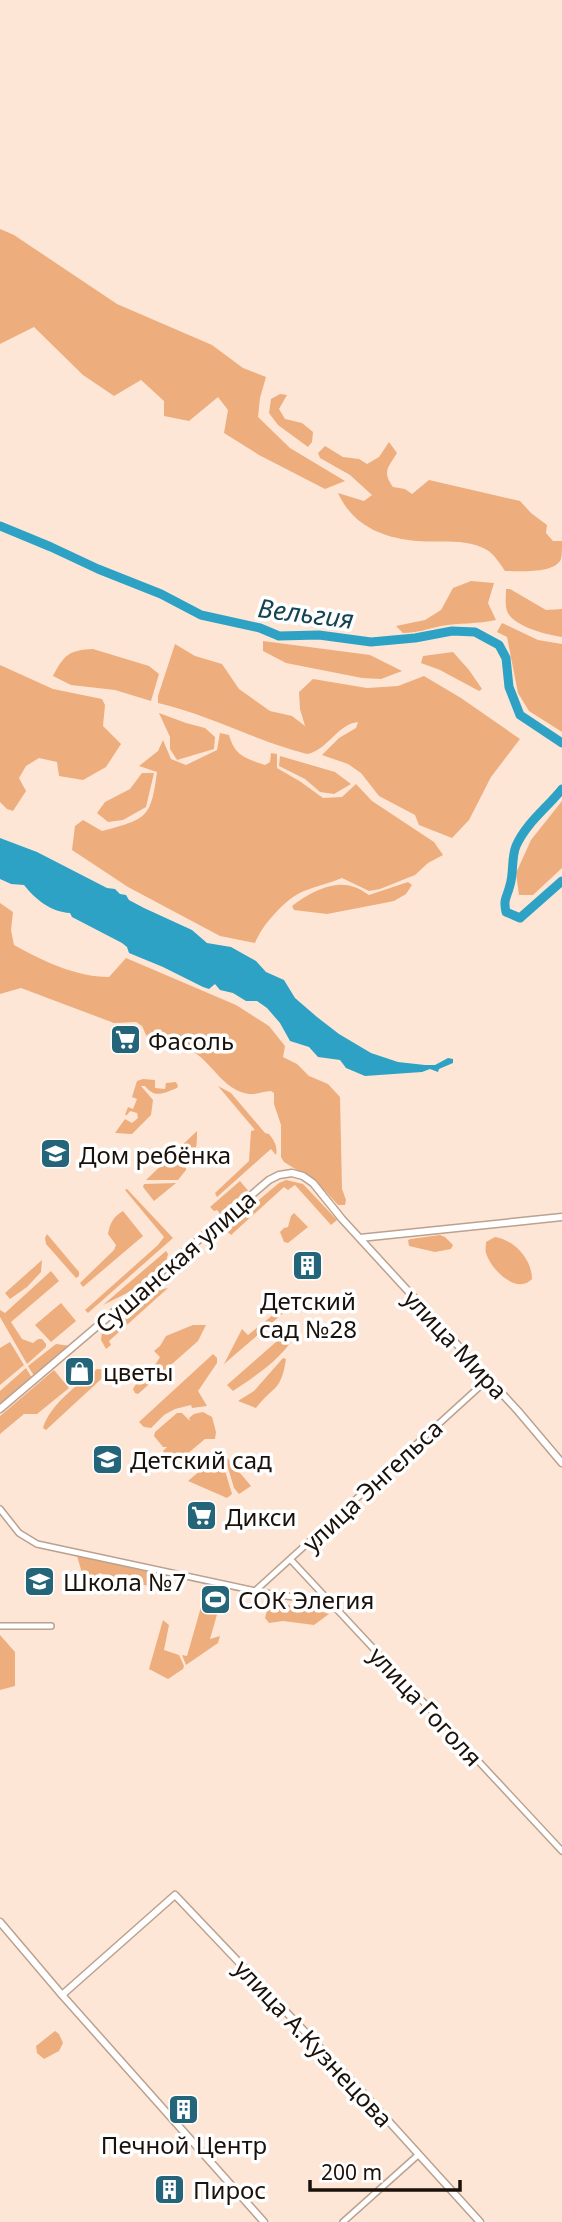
<svg xmlns="http://www.w3.org/2000/svg" width="562" height="2222" font-family="'Noto Sans',sans-serif">
<style>
.green{fill:#eead7c}
.water{fill:#2ea2c5}
.lines{fill:none;stroke-linecap:round;stroke-linejoin:round}
.river{stroke:#2ea2c5;stroke-width:9}
.tertiary-casing{stroke:#bba18e;stroke-width:8}
.secondary-casing{stroke:#bba18e;stroke-width:9}
.primary-casing{stroke:#bba18e;stroke-width:9}
.tertiary{stroke:#fff;stroke-width:5}
.secondary{stroke:#fff;stroke-width:6}
.primary{stroke:#fff;stroke-width:6}
.labels{text-anchor:middle;dominant-baseline:central;stroke-width:7;stroke-linejoin:round;paint-order:stroke}
.poi-label{font-size:24px;fill:#1a110a;stroke:#fff;text-anchor:start}
.street-label{font-size:24px;fill:#1a110a;stroke:#fff}
.water-label{font-size:26px;font-style:italic;fill:#144353;stroke:#fff}
</style>
<rect width="100%" height="100%" fill="#fde6d6"/>
<path class="green" d="M0,229L14,235L117,304L212,345L243,368L266,377L260,398L258,417L290,448L345,481L325,489L259,455L224,433L228,410L218,397L189,421L164,416V401L141,380L114,396L83,375L34,327L0,344Z
M280,394L287,395L279,409L285,419L302,423L313,432L312,442L308,447L278,425L269,413L271,399Z
M389,442L397,453C388,468 382,471 393,487L405,489L412,494L429,480L520,501L531,513L547,525L546,533L553,541H562C562,546 562,554 561,559C555,574 519,571 505,571C500,564 494,554 487,550C466,538 441,543 417,541C383,538 353,526 338,493L364,501L372,495L350,475L320,458L318,453L325,446L343,457L359,459L367,464L379,457Z
M471,581L494,583L488,603L496,620C478,624 459,623 441,626C427,629 417,633 403,633L396,626L425,620L441,610L453,588Z
M506,589H510L546,610L562,609V637C548,635 520,628 510,616C504,609 506,598 506,589Z
M502,623L538,640L562,644V732L529,711L518,693L507,637L497,632Z
M263,641L370,655L402,671L381,679L362,678L286,663L263,651Z
M175,644L195,656L222,664L239,689L270,711L292,716L305,726L300,709L299,692L313,679L367,688L398,686L424,676L461,698L520,739L491,777L469,820L452,838L419,825L415,815L379,796L361,773L348,764L322,755L339,738L356,728L358,722C337,724 327,751 307,754C256,741 210,715 158,703V696Z
M93,649L149,666L159,674L151,701L115,690L71,685L53,676C64,655 69,650 93,649Z
M453,652L469,670L482,689L479,691L440,670L421,663L423,656Z
M0,665L53,689L102,699L105,705L103,726L121,744L106,767L83,780L59,776L57,762L39,758L26,766L19,778L26,791L13,811L7,809L0,802Z
M159,713L186,723L205,728L215,737L214,749L177,760L170,749V737Z
M220,733L229,735C235,756 245,758 265,765L270,762L271,753L277,754V768L301,782L323,798L342,797L356,784L372,801L434,842L443,855L428,863L415,875L380,889L369,891L342,878C330,883 317,886 304,891C286,898 262,925 255,943L220,936L128,887L72,850L75,826L83,820L102,831C146,819 151,819 157,772L139,766L158,751L163,740L171,759L186,765L217,750Z
M280,756L335,772L351,784L334,794L320,792L305,779L279,766Z
M142,773H154L146,807L123,820L108,822L97,813L105,802L130,789Z
M562,801V868L533,895H519L516,873L531,840Z
M408,882L412,885L406,894L394,901L379,904L327,914L294,910L292,906C308,894 333,879 354,887C359,888 364,892 369,895Z
M0,903L13,912L11,930L14,945C43,961 76,977 109,977L126,958L236,1005L269,1026L285,1046L283,1057L297,1064L309,1076L328,1084L340,1097L342,1189L346,1200L345,1205H338L318,1183L284,1162L281,1157V1125L274,1104V1093L271,1091C263,1091 257,1095 249,1094C222,1090 212,1061 189,1049C176,1043 160,1041 147,1037L142,1026L136,1022L114,1023L21,988L0,994Z
M143,1079L155,1080V1088L165,1089L166,1083L176,1082L178,1086L177,1088C164,1093 155,1099 145,1086H141L153,1100L151,1115L132,1134L115,1133L125,1119L132,1123L138,1118L137,1113L130,1111L127,1115H125L128,1107L133,1109L137,1099L132,1097L137,1081Z
M218,1086L231,1093L265,1133L269,1134C274,1140 278,1147 276,1155L271,1149L217,1197L215,1193L249,1161L251,1131L255,1130Z
M197,1131C197,1146 197,1154 186,1164V1170L178,1180H146Z
M286,1180L303,1184L337,1220L331,1225L295,1185L288,1190L284,1187L231,1235L224,1229L279,1183Z
M240,1181L250,1193L221,1215L217,1210L214,1211L210,1207Z
M176,1183L154,1201L143,1187L144,1184Z
M127,1189L173,1238L88,1313L85,1310L158,1245L164,1237L125,1190Z
M123,1211L143,1236L83,1287L80,1283L114,1250L116,1245L108,1234C110,1223 113,1217 123,1211Z
M294,1213L308,1227L288,1243L284,1242L280,1232L284,1228L288,1227L291,1216Z
M47,1234L79,1272V1276L76,1278L46,1244L45,1238Z
M440,1235L445,1237L453,1245L451,1249L435,1252L409,1246L408,1240L411,1239Z
M495,1237C514,1240 532,1259 532,1279C517,1295 491,1270 486,1253C485,1251 486,1245 486,1242Z
M166,1251L168,1254L166,1262L135,1289L103,1305Z
M42,1260L41,1272L27,1287L10,1299L5,1293Z
M51,1271L59,1281L11,1322L22,1339L33,1343L38,1339H42L46,1344V1347L27,1364L0,1317V1310L5,1313Z
M168,1288L109,1341L111,1345L106,1349L101,1340L102,1331L147,1292Z
M274,1302L288,1309L224,1364L242,1329L248,1335L274,1314L268,1307Z
M61,1303L76,1321L51,1342L35,1325Z
M193,1325H206L198,1341L138,1394L135,1393L133,1389C140,1376 152,1372 160,1357L154,1351L160,1346L166,1336Z
M292,1328L296,1333C284,1358 255,1376 233,1391L227,1385Z
M10,1342L24,1365L0,1385V1348Z
M56,1344L71,1346L34,1376L28,1366Z
M213,1354L217,1358V1363L198,1391L207,1406L192,1408L191,1405L175,1409L164,1415L151,1428L144,1427L139,1422Z
M283,1358L286,1359C281,1392 274,1385 256,1408L238,1401L254,1391Z
M26,1368L32,1378L0,1406V1391Z
M97,1369L111,1370L46,1430L43,1428C50,1404 78,1385 97,1369Z
M54,1370L69,1388L37,1414H24L0,1434V1416Z
M203,1412L212,1417L216,1432L215,1439H205L174,1465L163,1451L167,1447H163L154,1436L155,1432L177,1413H182L190,1421L189,1418L194,1414Z
M220,1454L232,1494L227,1498L188,1481Z
M224,1454L251,1486L239,1494L234,1488Z
M77,1556L167,1576L169,1581L167,1591L99,1573L96,1584H83L80,1578L82,1573Z
M269,1603L306,1607L329,1614L314,1625L283,1621L269,1623L265,1618Z
M201,1607L218,1611L210,1639L220,1636L218,1643L186,1665L182,1655L187,1656Z
M163,1620L169,1625L164,1650L179,1655L184,1666L183,1669L168,1679L149,1669Z
M0,1635L15,1652V1686L0,1690Z
M55,2031L59,2034L63,2043L59,2051L44,2059L37,2053L36,2046Z"/>
<path class="water" d="M0,838L37,852L107,888L115,889L120,894L126,895L129,900L144,908L192,930L207,943L231,947L256,961L266,972L284,980L295,998L317,1017L339,1034L371,1053L398,1062L425,1065H435L448,1058L453,1059V1063L439,1069L438,1072L430,1069L422,1072L365,1076L346,1068L340,1060L318,1057L309,1047L290,1041L280,1023L267,1008L257,1001H246L233,993L220,990L215,984L209,989L203,987L163,967L129,953L127,947L122,943L72,917L70,913C51,912 35,899 24,885L11,884L0,879Z"/>
<g class="lines">
<path class="river" d="M0,526L51,547L98,569L161,594L201,615L260,628L279,636L319,635L371,642L415,638L452,631L475,632L499,645L506,658L509,687L520,715L562,743
M562,789C547,808 526,823 516,846C511,858 514,873 510,885C507,898 503,898 506,912L520,918L562,881"/>
<defs>
<path id="tertiary" d="M0,1509L19,1533L37,1544L265,1593L308,1599L330,1606
M291,1560L562,1851
M255,1591L488,1379
M0,1626H51
M343,2222L418,2155"/>
<path id="secondary" d="M360,1238L562,1217
M0,1409L269,1180L279,1175L292,1173L303,1176L313,1183L342,1219L518,1411L562,1463
M62,1995L175,1895L364,2094L480,2222"/>
<path id="primary" d="M0,1922L62,1995L264,2222"/>
</defs>
<use href="#tertiary" class="tertiary-casing"/>
<use href="#secondary" class="secondary-casing"/>
<use href="#primary" class="primary-casing"/>
<use href="#tertiary" class="tertiary"/>
<use href="#secondary" class="secondary"/>
<use href="#primary" class="primary"/>
</g>
<defs>
<symbol id="supermarket-square" viewBox="-11 -11 22 22"><rect x="-9" y="-9" width="18" height="18" rx="4" fill="#256579" stroke="#fff"/><path d="M-6-5.5h2.5l.6 2H6L4.5 2H-2.5L-4.4-4H-6ZM-1.5 3.2a1.3 1.3 0 1 0 .1 0ZM3 3.2a1.3 1.3 0 1 0 .1 0Z" fill="#fff"/></symbol>
<symbol id="school-square" viewBox="-11 -11 22 22"><rect x="-9" y="-9" width="18" height="18" rx="4" fill="#256579" stroke="#fff"/><path d="M0-5L7-2L0 1L-7-2ZM-4 1L0 2.5L4 1V4Q0 6-4 4Z" fill="#fff"/></symbol>
<symbol id="building-square" viewBox="-11 -11 22 22"><rect x="-9" y="-9" width="18" height="18" rx="4" fill="#256579" stroke="#fff"/><path d="M-4-6H4V6H1V3H-1V6H-4ZM-2.5-4.3h1.7v1.8h-1.7ZM.8-4.3h1.7v1.8H.8ZM-2.5-1h1.7V.8h-1.7ZM.8-1h1.7V.8H.8Z" fill="#fff"/></symbol>
<symbol id="shop-square" viewBox="-11 -11 22 22"><rect x="-9" y="-9" width="18" height="18" rx="4" fill="#256579" stroke="#fff"/><path d="M-5-2.5h2.3a2.7 3.5 0 0 1 5.4 0H5L5.5 6h-11ZM-1.5-2.5h3a1.5 2.3 0 0 0-3 0Z" fill="#fff"/></symbol>
<symbol id="stadium-square" viewBox="-11 -11 22 22"><rect x="-9" y="-9" width="18" height="18" rx="4" fill="#256579" stroke="#fff"/><path d="M0-5a6.5 5 0 1 0 0 10a6.5 5 0 1 0 0-10ZM-3.5-1.8h7v3.6h-7Z" fill="#fff"/></symbol>
</defs>
<g fill-rule="evenodd">
<use href="#supermarket-square" x="108" y="1022" width="35" height="35"/>
<use href="#school-square" x="38" y="1136" width="35" height="35"/>
<use href="#building-square" x="290" y="1248" width="35" height="35"/>
<use href="#shop-square" x="62" y="1354" width="35" height="35"/>
<use href="#school-square" x="90" y="1442" width="35" height="35"/>
<use href="#supermarket-square" x="184" y="1498" width="35" height="35"/>
<use href="#school-square" x="22" y="1564" width="35" height="35"/>
<use href="#stadium-square" x="198" y="1582" width="35" height="35"/>
<use href="#building-square" x="166" y="2092" width="35" height="35"/>
<use href="#building-square" x="152" y="2172" width="35" height="35"/>
</g>
<g class="labels">
<g class="poi-label">
<text x="148" y="1040">Фасоль</text>
<text x="79" y="1154">Дом ребёнка</text>
<text x="308" y="1300" text-anchor="middle">Детский<tspan x="308" dy="28">сад №28</tspan></text>
<text x="103" y="1371">цветы</text>
<text x="130" y="1459">Детский сад</text>
<text x="225" y="1516">Дикси</text>
<text x="63" y="1581">Школа №7</text>
<text x="238" y="1599">СОК Элегия</text>
<text x="184" y="2144" text-anchor="middle">Печной Центр</text>
<text x="193" y="2189">Пирос</text>
</g>
<g class="street-label">
<text transform="translate(175 1261) rotate(-41)">Сушанская улица</text>
<text transform="translate(456 1344) rotate(47)">улица Мира</text>
<text transform="translate(372 1485) rotate(-43)">улица Энгельса</text>
<text transform="translate(426 1706) rotate(47)">улица Гоголя</text>
<text transform="translate(314 2043) rotate(47)">улица А.Кузнецова</text>
</g>
<g class="water-label">
<text transform="translate(306 613) rotate(7)">Вельгия</text>
</g>
</g>
<path d="M310 2180v10h150v-10" fill="none" stroke="#1a110a" stroke-width="3.5"/>
<text x="321" y="2180" font-size="21" fill="#1a110a" stroke="#ffffff" stroke-width="5" paint-order="stroke">200 m</text>
</svg>
